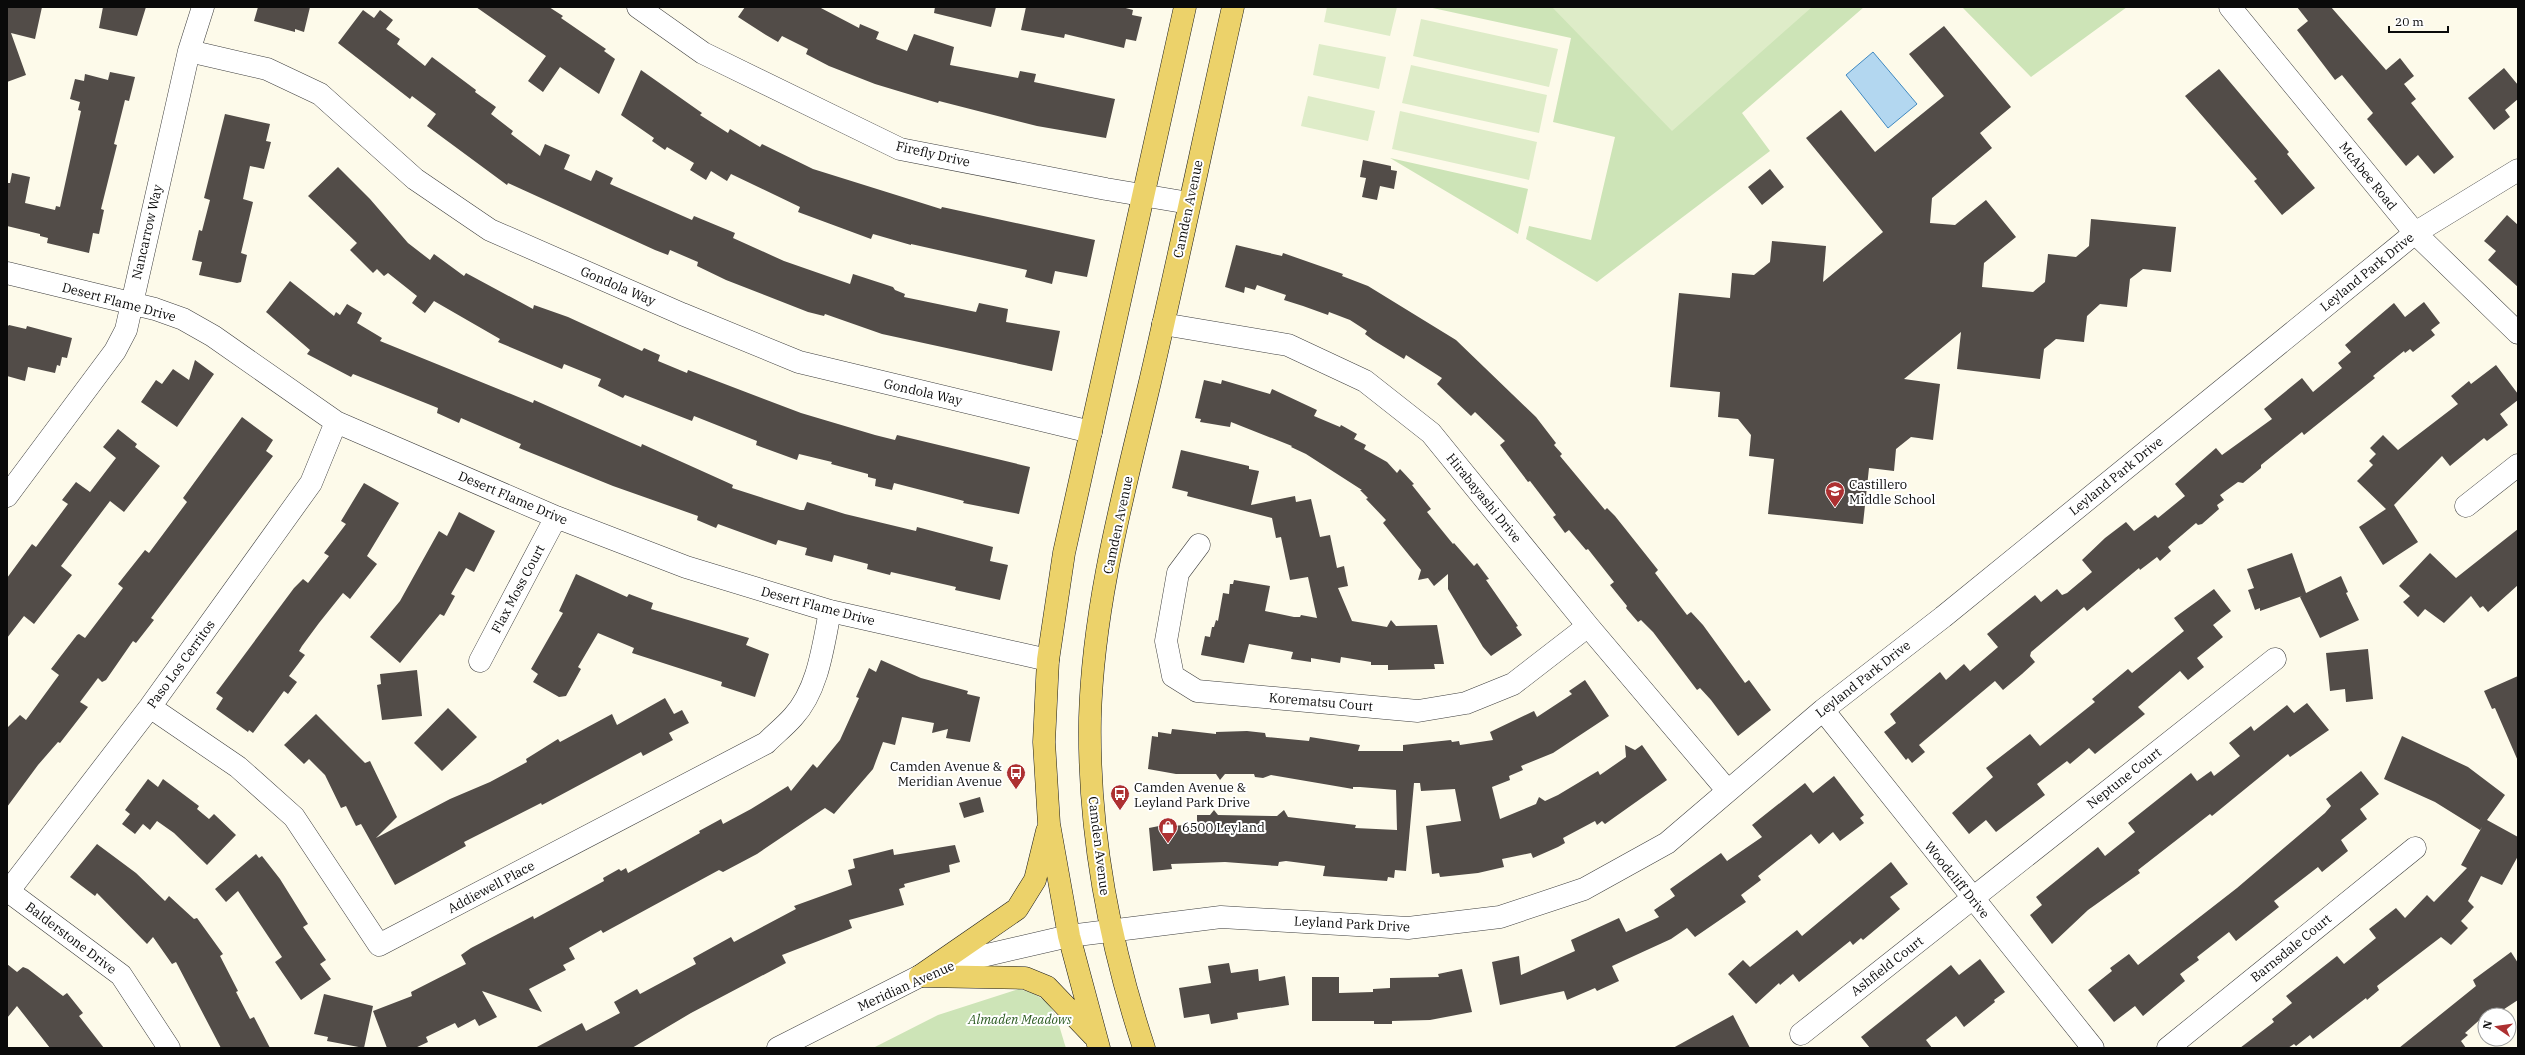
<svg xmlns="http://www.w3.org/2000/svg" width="2525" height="1055" font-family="'IBM Plex Serif',serif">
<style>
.green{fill:#cde4b7}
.pitch{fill:#deecc8}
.water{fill:#b3d7f0;stroke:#4089c1}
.building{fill:#524c48}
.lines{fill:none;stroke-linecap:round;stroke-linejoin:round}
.minor-casing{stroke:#3d3d3d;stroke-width:23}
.major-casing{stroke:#1b1b1b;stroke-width:23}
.minor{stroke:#fff;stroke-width:22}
.major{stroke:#ecd26a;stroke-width:22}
.labels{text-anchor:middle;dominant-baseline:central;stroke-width:4;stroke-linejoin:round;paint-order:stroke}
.street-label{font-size:13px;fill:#0a0a0a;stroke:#fff}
.poi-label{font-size:13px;fill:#0a0a0a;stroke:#fff;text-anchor:start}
.park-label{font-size:13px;font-style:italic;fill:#2b5b21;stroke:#fff}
</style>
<rect width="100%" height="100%" fill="#fdfaea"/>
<path class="green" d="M1428,7H1864L1742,113L1770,151L1597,282L1526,239L1529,226L1591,240L1615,137L1553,122L1571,38Z
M1962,7H2127L2031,77Z
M1390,158L1528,189L1518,234Z
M1019,989C1056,999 1055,1014 1066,1048H873L938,1015Z"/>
<path class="pitch" d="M1327,7H1397L1390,36L1324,22Z
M1552,7H1812L1672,131Z
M1421,19L1558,49L1549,87L1413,56Z
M1319,44L1386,57L1379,89L1313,75Z
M1411,65L1547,95L1539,133L1402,103Z
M1308,96L1375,111L1368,141L1301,126Z
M1400,111L1537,142L1529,180L1392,149Z"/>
<path class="water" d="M1873,52L1917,104L1888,128L1846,75Z"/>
<path class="building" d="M7,7H42L35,39L11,33L26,75L7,82Z
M103,7H146L137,36L99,28Z
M258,7H310L304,32L295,29V32L254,21Z
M476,7H549L563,16L561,18L606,49L604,51L615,59L599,94L560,67L543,92L528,81L546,56Z
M745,7H819L859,28L860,24L879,32L876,39L907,51L914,34L954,47L950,65L1018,78L1020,71L1036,74L1034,82L1115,99L1106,138L1037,126L939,101L938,103L875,84L829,66L806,54L808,49L782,36L778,42L766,35L738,17Z
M935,7H996L991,27L934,13Z
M1026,7H1122L1133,10L1132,15L1142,17L1136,41L1126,39L1124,48L1065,34L1064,38L1021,30Z
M2297,7H2331L2386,70L2400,58L2414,76L2404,84L2416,99L2411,103L2454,157L2434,174L2418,155L2406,166L2367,119L2373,113L2342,75L2335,80L2297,30L2308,21Z
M363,10L374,18L380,10L393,20L386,29L400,39L397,44L425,66L432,57L476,90L475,92L496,107L491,114L513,131L511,134L540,156L545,144L570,155L564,169L591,181L596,170L613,178L610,184L692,220L694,216L735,233L733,238L784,261L850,284L853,274L893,287L895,290L905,294L904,297L976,312L979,303L1008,309L1006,322L1060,331L1052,371L882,334L825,314L824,316L808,312L726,280L697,266L698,262L670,250L668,255L655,250L508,183L507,185L427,126L436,114L412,96L410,99L338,43Z
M1944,26L2011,107L1980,133L1992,148L1932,198L1930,223L1955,225L1986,200L2016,237L1984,263L1982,287L2033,292L2045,282L2048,254L2076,257L2089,246L2091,219L2176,227L2171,272L2143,269L2130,279L2127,307L2100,304L2087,316L2084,342L2056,339L2044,349L2040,379L1957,369L1961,332L1904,379L1940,384L1933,440L1911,437L1896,449L1894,471L1869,468L1863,524L1768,514L1774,459L1749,456L1751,435L1738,419L1718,417L1720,392L1670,387L1679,293L1730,298L1732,273L1754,275L1770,262L1772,241L1826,246L1823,282L1883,232L1806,138L1841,110L1875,152L1944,96L1909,54Z
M2504,68L2518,85V99L2505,110L2510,117L2494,130L2468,98Z
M2219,69L2289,152L2287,154L2315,188L2282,215L2254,181L2257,179L2185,96Z
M641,70L702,113L700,115L728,133L730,129L760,147L762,144L813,169L941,209L942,207L1095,240L1087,277L1055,271L1052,284L1025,277L1027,270L911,244V245L873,234L871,239L798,212L800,207L731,174L727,181L711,171L706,180L690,170L694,163L667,147L665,150L652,141L654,138L621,115Z
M110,72L135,77L129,101L125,100L114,144L117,145L101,209L104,210L99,234L93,233L89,253L47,243L48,238L40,236V234L7,226V183H10L12,173L30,177L25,203L55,210L56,206L60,207L81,111L78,110L80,102L70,99L75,79L84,81L85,74L108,80Z
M225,114L270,124L266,141L271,142L264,169L250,166L243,199L253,202L241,253L247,255L241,282L237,283L199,275L202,262L192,260L199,230L202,231L210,200L204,198Z
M1363,160L1391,166V170L1397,171L1394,189L1380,186L1377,200L1362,197L1366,178L1360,177Z
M338,167L370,199L408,243L430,260L434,254L464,276L466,273L533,309L534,305L568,317L642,351L644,348L660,355L658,361L687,373L688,370L801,413L875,435L895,440L897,435L1030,467L1019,514L963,503L964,501L894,483L892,490L875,486L876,479L868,477V474L831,464L832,462L799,454L797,460L756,445L757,441L694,416L692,421L625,395L623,398L598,386L601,379L564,364L562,369L498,342L500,339L434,301L425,313L412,303L417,296L388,273L384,276L377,269L373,273L350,250L357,243L308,196Z
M1770,169L1784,187L1762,205L1748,187Z
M2507,215L2518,225V287L2488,260L2496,251L2484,241Z
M1236,245L1282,256L1283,253L1343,274L1342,276L1368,286L1456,340L1536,417L1556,443L1554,445L1562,454L1560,456L1605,510L1607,508L1615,516L1658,570L1655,573L1687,615L1691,612L1703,625L1745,683L1749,680L1771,710L1738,736L1711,700L1700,688L1697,690L1653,632L1641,620L1638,622L1626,608L1627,606L1610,585L1614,582L1588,549L1586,550L1569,530L1565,533L1553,517L1556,515L1530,481L1528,482L1500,445L1505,441L1475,412L1471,416L1437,384L1442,378L1406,355L1404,359L1373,340L1365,334L1367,331L1350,320L1329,312L1328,315L1303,306L1284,300L1286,295L1257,285L1255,290L1245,287L1244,293L1225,287Z
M290,281L334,316L336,312L340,315L347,304L362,313L357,323L382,338L380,341L533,403L534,400L641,447L642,444L733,485L732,488L800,510H804L807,502L845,514L916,531L917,527L993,547L990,561L1008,565L1000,600L955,590L956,587L891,572L890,575L867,569L868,564L834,555L832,562L805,555L807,548L778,540L776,545L718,524L716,528L697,520L698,516L613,486L519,448L521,444L461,418L459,423L437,413L438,408L353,374L351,377L307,354L310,350L266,312Z
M2424,302L2440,323L2431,330L2435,335L2413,352L2410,349L2405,353L2404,351L2373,376L2375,378L2304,435L2302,432L2261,465V468L2243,483L2238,482L2220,495L2224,500L2217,505L2219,509L2202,524L2198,525L2196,523L2168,547L2171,551L2160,561L2157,557L2140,570L2139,568L2087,611L2084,607L2031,652L2030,656L2035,662L2022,674L2003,690L1995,681L1919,745L1925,752L1912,763L1908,758L1906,760L1884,732L1896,723L1890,714L1940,672L1946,680L1964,664L1970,671L1998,647L1987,634L2035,595L2041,602L2057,589L2062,595L2067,593L2092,572L2082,560L2105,538L2126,522L2134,531L2155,515L2158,518L2185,496L2175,484L2216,448L2222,455L2272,419L2264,409L2302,378L2313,392L2342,368L2338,363L2351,352L2345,345L2394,303L2405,317Z
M9,325L26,329L27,326L72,338L67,358L62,357L60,366L57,365L55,373L28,367L25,381L7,376V327Z
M195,360L214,374L177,427L141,402L156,380L162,384L173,369L189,380Z
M2496,365L2518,394V400L2500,414L2508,425L2487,441L2484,438L2450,466L2442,456L2394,505L2418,542L2383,565L2359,527L2386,509L2357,481L2373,465L2369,461L2376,454L2370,448L2383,435L2398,450L2458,404L2451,396L2469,381L2471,384Z
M1204,380L1221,384L1222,380L1270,394L1272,389L1317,410L1314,416L1340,427L1341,425L1357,434L1354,439L1366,445L1364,449L1387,462L1397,473L1400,469L1414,484L1412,485L1431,509L1427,512L1453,544L1454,543L1474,566L1477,563L1489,579L1486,580L1518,626L1516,627L1522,635L1491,656L1483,647L1448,589V574L1434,586L1428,578L1418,580L1421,570L1383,523L1386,520L1366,499L1368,498L1360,490H1362L1306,454L1291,447L1292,446L1231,422L1230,427L1200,422L1201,419L1195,418Z
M242,417L273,440L266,451L273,456L151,618L154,620L136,643L133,641L106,680L102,682L98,678L80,702L88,707L60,743L58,742L38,765L7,807V728L20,715L26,720L59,675L51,669L77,635L79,634L85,638L123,588L118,584L145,550L149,553L187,502L183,498Z
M118,429L137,444L135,447L160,466L124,512L110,501L61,566L72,575L34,624L24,616L7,638V578L32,544L36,547L68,504L62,500L76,482L90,492L116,458L103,447Z
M1181,450L1249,466V469L1259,471L1251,505L1295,496L1296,502L1311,499L1320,537L1330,535L1337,568L1344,566L1348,586L1338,588L1352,621L1387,627L1391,620L1396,626L1437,625L1444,664H1434L1435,669L1388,670V665H1371V662L1341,657L1340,663L1311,658V662L1291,659L1293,652L1249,644L1244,663L1201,655L1205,636L1210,637L1212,627H1214L1216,620L1218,621L1223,593L1229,594L1230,584H1233L1234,580L1270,586L1265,611L1294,617H1300L1301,615L1317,618L1308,577L1290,580L1281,537L1276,538L1272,518L1187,496L1188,492L1172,488Z
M364,483L399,503L367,556L377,564L350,599L343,593L319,623L302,646L299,651L305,655L289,676L297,682L288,694L284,691L253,733L249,730L248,732L216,709L223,698L216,693L294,588L303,579L308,583L329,556L324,553L346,524L341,521Z
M459,512L495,531L474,572L466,568L451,594L455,596L444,616L440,614L400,663L370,637L400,601L439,531L447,536Z
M2518,529V585L2488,612L2483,606L2480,608L2471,596L2444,623L2425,609L2418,617L2403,602L2410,596L2399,586L2430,553L2456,578Z
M2292,553L2306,593L2341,576L2348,592L2346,593L2359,620L2320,638L2300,597L2302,596L2260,611V608L2255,610L2248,590L2254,588L2247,569Z
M576,574L627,597L629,594L653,603L651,609L749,638L746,645L769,654L755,697L721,686L722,682L632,653L634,648L598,633L578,667L581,669L566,696L559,697L533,682L538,674L531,669L563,613L559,611Z
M2214,589L2231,611L2213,625L2223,637L2197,658L2204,667L2188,680L2180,671L2138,707L2145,714L2095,754L2089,748L2070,764L2067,761L2037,784L2045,795L1996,832L1986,820L1969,834L1952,813L1993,777L1986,768L2030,734L2040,746L2095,702L2092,699L2128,669L2132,673L2184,631L2174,618Z
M2368,649L2373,699L2346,702L2345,689L2330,691L2326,653Z
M881,660L921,678L968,691L967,694L980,697L970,742L946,738L948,729L932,733L934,723L902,717L895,745L883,742L873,769L834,814L825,808L757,854L723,872L719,870L603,933L601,930L569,948L575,959L563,965L566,970L529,989L542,1012L482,991L497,1017L479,1026L475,1019L458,1028L455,1023L426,1037L428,1042L415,1048H387L373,1011L412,996L411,992L466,964L461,955L471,948L533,916L534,919L604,881L603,878L619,869L621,871L626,868L628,873L700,833L699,831L721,819L723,824L751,809L788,786L791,791L813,764L817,768L840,740L859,698L856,697L869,668L876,672Z
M417,670L422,716L382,720L377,685L381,684L380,674Z
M2518,676V761L2495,708L2492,709L2484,691Z
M1585,680L1609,716L1553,753L1521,766L1523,770L1509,776L1510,780L1492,787L1500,819L1536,804L1539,797L1545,801L1558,795L1598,771L1600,775L1626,757L1625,745L1635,750L1642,745L1667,780L1605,824L1602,821L1597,825L1595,821L1563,838L1565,843L1558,847L1533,858L1531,853L1502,859L1504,867L1478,873L1440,877L1439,873L1432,874L1426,826L1461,821L1455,789L1421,791L1420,783H1414L1406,871L1395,870L1394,878L1388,877L1387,881L1323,876L1325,866L1286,861L1279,862L1278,866L1225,862L1171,864L1172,869L1153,871L1149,828L1169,824L1172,826L1197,824V815H1210L1214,810L1218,815L1277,816L1284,810L1288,817L1356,825L1355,828L1397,830L1396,790L1360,787H1353V789L1271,775L1263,778L1255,777L1254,774H1225L1220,780L1216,774H1176L1148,769L1152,736L1158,737V732L1171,734L1172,729L1216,734V732L1247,731L1265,733L1266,737L1309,741L1310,737L1360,745L1358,751H1403V745L1451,740L1452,742L1459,741L1460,745L1493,740L1490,732L1534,711L1537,717L1572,694L1569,691Z
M665,698L674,714L682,710L689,723L669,733L673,740L643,756L641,752L542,805L541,803L464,842L466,846L395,885L361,824L356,826L346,806L341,808L325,775L309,759L304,764L284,745L316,714L365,763L370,761L397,817L376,838L450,799L490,782L527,762L526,759L558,739L560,742L612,714L617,725Z
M2307,703L2329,730L2290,757L2288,754L2212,816L2210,814L2138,870L2140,873L2088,910L2052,944L2030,915L2042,905L2036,897L2098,847L2105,856L2135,832L2128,823L2191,773L2197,781L2211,771L2214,776L2240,756L2229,743L2251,726L2254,731L2287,705L2294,713Z
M448,708L477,737L442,771L414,743Z
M2402,736L2468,767L2505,795L2487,820L2518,837V856L2502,885L2481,876L2468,901L2474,907L2461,921L2468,928L2451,945L2441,937L2377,986L2379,990L2367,1000L2366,998L2313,1039L2310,1035L2296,1046L2294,1044L2288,1048H2240L2274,1022L2272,1019L2292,1003L2286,996L2337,956L2344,964L2376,938L2369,929L2396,908L2405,918L2427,895L2434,902L2467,868L2461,865L2482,827L2480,830L2435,802L2384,779Z
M2361,771L2379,794L2360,809L2367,819L2341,840L2348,851L2322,872L2318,867L2274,901L2279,907L2236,941L2229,932L2197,957L2199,960L2180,974L2185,981L2143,1016L2135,1006L2114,1022L2088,990L2112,971L2110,968L2129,954L2138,965L2237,888L2325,813L2331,806L2326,799Z
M1834,776L1864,815L1860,818L1864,823L1840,841L1833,832L1819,844L1811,834L1758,876L1761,880L1741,895L1746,902L1695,937L1687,928L1671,939L1612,966L1619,981L1597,991L1595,988L1567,1000L1564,991L1500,1005L1492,962L1519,956L1521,975L1575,951L1571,940L1619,918L1626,932L1659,917L1654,910L1675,896L1670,889L1721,853L1727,861L1762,837L1752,825L1805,783L1813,793Z
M148,779L158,787L163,779L199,806L197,809L209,819L214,814L236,835L207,865L174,833L157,821L150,830L143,824L135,834L122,824L130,814L125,810Z
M980,797L984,812L964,818L959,803Z
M97,844L136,873L165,901L169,896L194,919L197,918L223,954L220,956L238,991L236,992L250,1019L254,1017L270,1048H221L176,962L172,964L153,937L147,944L97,893L95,896L70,877Z
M955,845L960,862L949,865L950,872L904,884L905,887L899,889L904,905L849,920L852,928L782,955L786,963L691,1013L632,1048H535L582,1023L586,1031L620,1013L614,1002L637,989L640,994L696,964L693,958L731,937L734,942L796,909L794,906L852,885L848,870L855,868L853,859L893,849L894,855Z
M256,854L259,858L262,856L280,879L308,924L303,927L326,960L320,964L331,979L301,1000L275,962L282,957L238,891L226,902L215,889Z
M1891,862L1908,884L1890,897L1900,909L1863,940L1861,938L1853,945L1850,941L1799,982L1793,974L1780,985L1779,983L1756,1004L1728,974L1743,960L1750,967L1797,930L1802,936Z
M2511,952L2518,963V1000L2495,1015H2485L2465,1033L2468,1035L2461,1041L2466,1048H2399L2476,986L2473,980Z
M1980,959L2005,992L1994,1000L1995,1002L1964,1027L1956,1016L1926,1040L1932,1048H1870L1861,1037L1951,965L1959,975Z
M1229,963L1231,973L1258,969L1259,981L1285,976L1289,1005L1237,1013L1238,1019L1211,1024L1209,1014L1184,1018L1179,988L1211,983L1208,966Z
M7,964L17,972L23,967L28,969L63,996L67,993L83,1013L79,1016L104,1048H50L17,1006L7,1018Z
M1462,969L1472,1012L1430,1020L1392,1021V1024H1374V1021H1312V977H1339V993L1373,992V989L1390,988V978L1439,977L1438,974Z
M324,994L373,1006L364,1048L327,1041L328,1037L314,1034Z
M1733,1015L1750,1048H1673Z"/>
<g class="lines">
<defs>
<path id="minor" d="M638,7L703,53L900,149L1106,189L1189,203
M2230,7L2415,233L2518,333
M189,51L267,69L320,94L415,179L490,230L682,314L799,362L1091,432
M7,273L155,309L183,319L213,336L336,422L556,517L686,567L830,611L1048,660
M1163,324L1288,345L1365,381L1431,433L1588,626L1727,790
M7,496L115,351L126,330L189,51L203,7
M2466,506L2518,465
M1199,545L1178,573L1166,641L1173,676L1197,691L1418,711L1466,703L1513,684L1588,626
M480,661L556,517
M150,707L238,767L294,817L379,945L766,743C775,734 784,727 793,717C818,690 823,647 830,611
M1823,710L2093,1048
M8,891L121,975L169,1048
M7,893L150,707L311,483L336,422
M1801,1034L2275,659
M778,1048L920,976L961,961L1069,936L1221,917L1408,928L1500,917L1584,889L1667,843L1823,710L1943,617L2393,251L2415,233L2518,170
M2168,1048L2415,848"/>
<path id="major" d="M920,976L1017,909L1035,880L1047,831
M920,976L1025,978L1047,987L1093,1035
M1099,1048L1069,936L1049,824L1044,742L1048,660L1064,553L1185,7
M1144,1048C1109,942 1088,830 1090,718C1093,604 1124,492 1150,382C1179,257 1205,132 1233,7"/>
</defs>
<use href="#minor" class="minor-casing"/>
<use href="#major" class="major-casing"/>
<use href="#minor" class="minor"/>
<use href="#major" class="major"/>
</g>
<defs>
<symbol id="school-pin" viewBox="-11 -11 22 30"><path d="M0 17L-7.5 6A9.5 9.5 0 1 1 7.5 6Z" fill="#ad3031" stroke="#fff"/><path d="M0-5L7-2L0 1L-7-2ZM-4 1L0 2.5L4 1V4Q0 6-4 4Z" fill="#fff"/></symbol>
<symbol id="bus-pin" viewBox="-11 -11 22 30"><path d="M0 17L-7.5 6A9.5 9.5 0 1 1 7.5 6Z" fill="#ad3031" stroke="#fff"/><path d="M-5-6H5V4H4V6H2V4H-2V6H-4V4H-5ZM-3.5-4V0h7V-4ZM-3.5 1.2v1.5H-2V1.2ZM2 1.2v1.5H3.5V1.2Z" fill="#fff"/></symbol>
<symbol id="shop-pin" viewBox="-11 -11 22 30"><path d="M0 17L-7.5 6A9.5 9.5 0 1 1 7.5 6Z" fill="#ad3031" stroke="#fff"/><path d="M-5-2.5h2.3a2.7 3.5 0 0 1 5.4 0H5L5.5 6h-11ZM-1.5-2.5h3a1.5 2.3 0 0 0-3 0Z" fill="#fff"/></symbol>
</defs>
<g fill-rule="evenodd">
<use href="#school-pin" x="1824" y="480" width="22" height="30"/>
<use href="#bus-pin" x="1005" y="762" width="22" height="30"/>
<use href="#bus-pin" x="1109" y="783" width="22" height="30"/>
<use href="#shop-pin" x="1157" y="816" width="22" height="30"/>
</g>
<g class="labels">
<g class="street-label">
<text transform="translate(933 154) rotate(13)">Firefly Drive</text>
<text transform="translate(2368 176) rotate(51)">McAbee Road</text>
<text transform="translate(1188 209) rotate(-78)">Camden Avenue</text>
<text transform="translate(147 232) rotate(-77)">Nancarrow Way</text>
<text transform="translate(2367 272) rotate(-39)">Leyland Park Drive</text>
<text transform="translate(618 286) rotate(23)">Gondola Way</text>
<text transform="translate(119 302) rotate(15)">Desert Flame Drive</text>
<text transform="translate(923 392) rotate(13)">Gondola Way</text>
<text transform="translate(2116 476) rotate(-39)">Leyland Park Drive</text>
<text transform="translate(513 498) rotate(23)">Desert Flame Drive</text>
<text transform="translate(1484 498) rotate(51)">Hirabayashi Drive</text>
<text transform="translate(1118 525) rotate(-78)">Camden Avenue</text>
<text transform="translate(518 589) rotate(-62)">Flax Moss Court</text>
<text transform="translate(818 606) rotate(15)">Desert Flame Drive</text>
<text transform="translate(181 664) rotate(-54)">Paso Los Cerritos</text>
<text transform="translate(1863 679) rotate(-38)">Leyland Park Drive</text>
<text transform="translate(1321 702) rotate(5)">Korematsu Court</text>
<text transform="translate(2124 778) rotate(-38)">Neptune Court</text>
<text transform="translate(1099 846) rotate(83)">Camden Avenue</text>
<text transform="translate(1957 880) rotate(51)">Woodcliff Drive</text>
<text transform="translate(491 887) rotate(-28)">Addiewell Place</text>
<text transform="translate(1352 924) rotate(3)">Leyland Park Drive</text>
<text transform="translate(71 938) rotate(37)">Balderstone Drive</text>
<text transform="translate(2291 948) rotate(-39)">Barnsdale Court</text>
<text transform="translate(1887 966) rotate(-38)">Ashfield Court</text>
<text transform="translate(906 986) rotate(-24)">Meridian Avenue</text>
</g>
<g class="poi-label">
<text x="1849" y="484">Castillero<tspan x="1849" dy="15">Middle School</tspan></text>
<text x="1002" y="766" text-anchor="end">Camden Avenue &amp;<tspan x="1002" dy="15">Meridian Avenue</tspan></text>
<text x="1134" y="787">Camden Avenue &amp;<tspan x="1134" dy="15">Leyland Park Drive</tspan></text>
<text x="1182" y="827">6500 Leyland</text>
</g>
<g class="park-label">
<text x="1020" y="1019">Almaden Meadows</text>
</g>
</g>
<rect width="2525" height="1055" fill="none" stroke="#0a0a0a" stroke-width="16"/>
<g transform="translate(2497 1027) rotate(283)"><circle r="19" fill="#ffffff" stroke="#9d9d9d"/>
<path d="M0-3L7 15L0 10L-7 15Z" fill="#ad3031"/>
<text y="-6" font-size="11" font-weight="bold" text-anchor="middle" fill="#0a0a0a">N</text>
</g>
<path d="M2389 26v6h59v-6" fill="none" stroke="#0a0a0a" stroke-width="2"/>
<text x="2395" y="26" font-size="12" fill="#0a0a0a" stroke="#ffffff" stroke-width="3" paint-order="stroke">20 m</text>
</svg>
